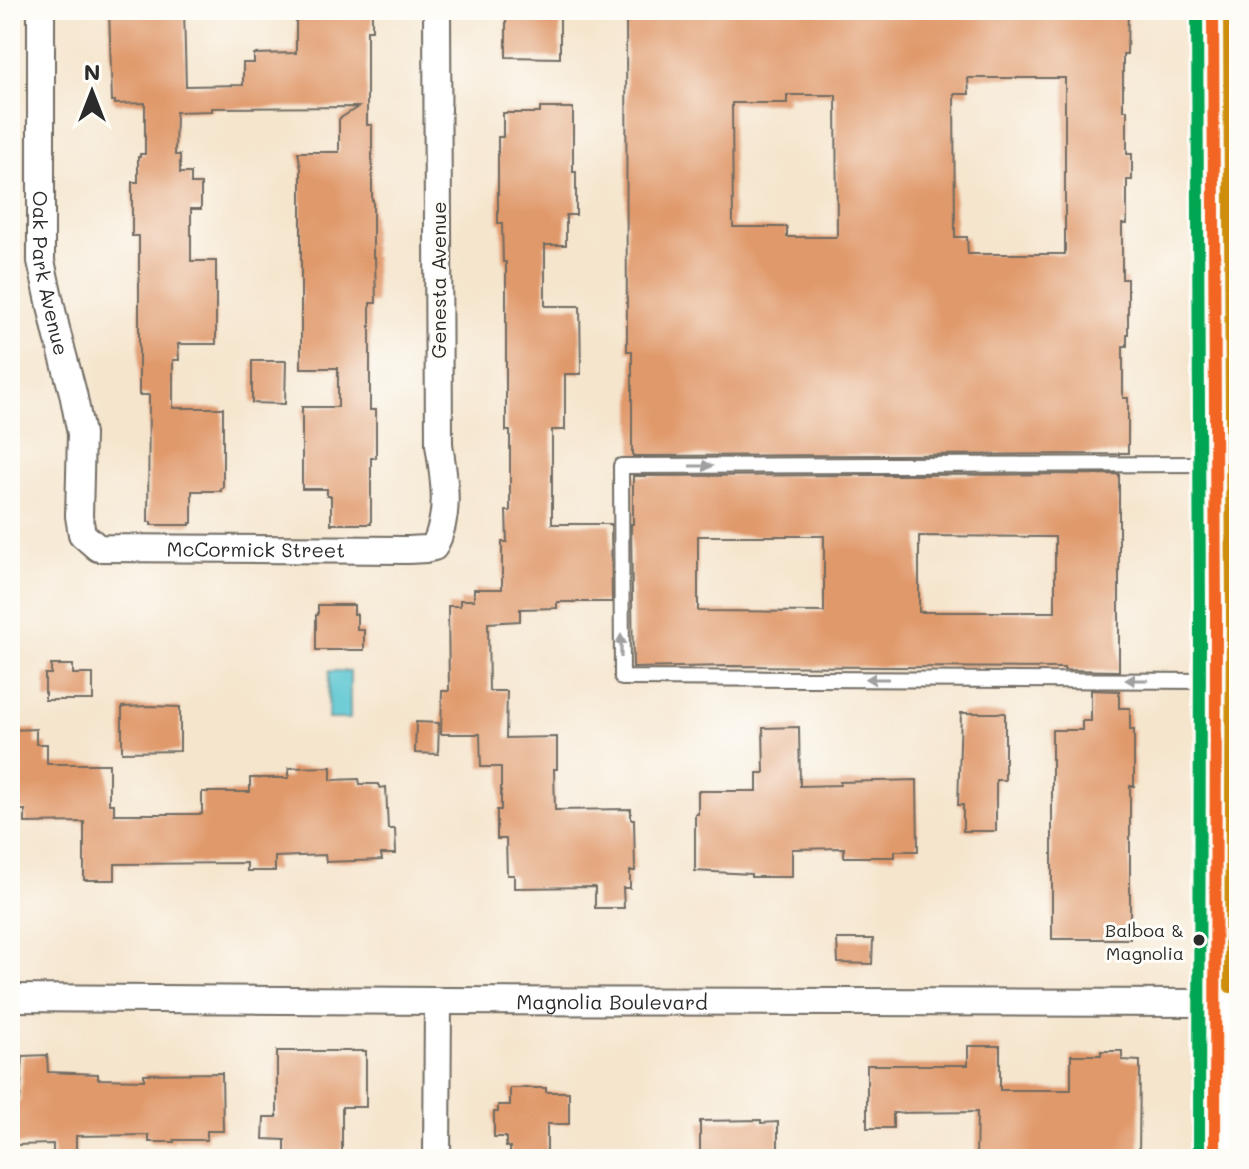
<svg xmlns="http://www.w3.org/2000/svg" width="1249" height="1169" font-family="Mali,sans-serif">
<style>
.water{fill:#58c5d0;stroke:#42787e;stroke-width:2}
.building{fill:#e0996a;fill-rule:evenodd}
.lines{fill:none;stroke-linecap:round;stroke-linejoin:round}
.lane-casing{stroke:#726c64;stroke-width:18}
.street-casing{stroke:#726c64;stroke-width:30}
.primary-casing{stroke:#726c64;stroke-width:46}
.lane{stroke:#fff;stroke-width:14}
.street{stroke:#fff;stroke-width:26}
.primary{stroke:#fff;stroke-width:42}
.bus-1-casing{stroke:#fdfcf7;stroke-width:18}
.bus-2-casing{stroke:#fdfcf7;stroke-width:18}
.bus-3-casing{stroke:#fdfcf7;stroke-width:18}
.bus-1{stroke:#f26522;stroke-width:12}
.bus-2{stroke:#00a651;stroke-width:12}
.bus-3{stroke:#ce8d09;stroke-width:12}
.oneway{fill:#a0a0a0}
.bus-dot{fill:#2b2b2b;stroke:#fdfcf7;stroke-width:3}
.labels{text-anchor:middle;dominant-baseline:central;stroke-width:6;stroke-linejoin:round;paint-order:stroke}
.bus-label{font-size:18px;fill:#2b2b2b;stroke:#fdfcf7;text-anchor:end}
.street-label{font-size:20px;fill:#2b2b2b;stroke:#fdfcf7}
</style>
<rect width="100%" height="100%" fill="#fdfcf7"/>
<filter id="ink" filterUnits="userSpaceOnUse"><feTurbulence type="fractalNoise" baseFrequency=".0125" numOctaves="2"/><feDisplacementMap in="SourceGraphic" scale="16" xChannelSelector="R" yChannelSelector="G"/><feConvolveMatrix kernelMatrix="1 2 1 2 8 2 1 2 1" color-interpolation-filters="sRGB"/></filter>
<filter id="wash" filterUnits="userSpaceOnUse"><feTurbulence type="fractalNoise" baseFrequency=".006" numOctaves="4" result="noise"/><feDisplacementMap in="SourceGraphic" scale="32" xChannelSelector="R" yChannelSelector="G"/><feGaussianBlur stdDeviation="1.8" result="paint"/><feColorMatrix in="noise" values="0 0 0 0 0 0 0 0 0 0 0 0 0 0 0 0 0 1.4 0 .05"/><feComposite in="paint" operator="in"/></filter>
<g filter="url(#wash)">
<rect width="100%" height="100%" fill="#f5e5cd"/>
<path class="water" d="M329,671H350V719H328Z"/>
<g id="blocks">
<path class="building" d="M109,10H184L186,86L243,85V63H254V54L296,53V10H372V30H367V125H372V200H373V257H375L376,303H370V410H376V458H371V524H331V496H327V489H302V407H338V368H301V169L298,152H339V119L358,107L212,108V111L176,112L175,155H180V173H191V184H201V209H191V261H216V344H178L179,360H173V408H223V488H221V491H192V523H190V525H151V522H148L149,395H139V236H132V182H138V157H140V154H145V103L115,104V101H112Z
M506,10H560V58L506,57Z
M626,10H1128L1127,54H1123V110H1127V154H1132V180H1127V224H1122V279H1127V290H1128V334H1127V346H1123V398H1128V453H1119V454L633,456V451H632V351H627ZM968,78H1065V254H968L967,237H955L954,94H969ZM787,95H836L837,237H787V227H733L732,103H787Z
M540,108H573V172H576V215H566V245H545V306H580L581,374H565V430H552V524H611L612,602H557V608L520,609V621L488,623L489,691H507L506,738L557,737V769H554L555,810L631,809V819H634L635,871H630V888H623L624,908H595V887L514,888V875H507L506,839H497V810H501V767H481L480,734H441L442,691H449L448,606H460V600H474V589H502V542H507L506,511H510V431H506V262H503L502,223H498V137H503V113H540Z
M252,361H286L285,404L252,403Z
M1119,474V671L1064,670V668L727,666L633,668L631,524H633V476ZM698,536H824V612L698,611ZM919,536L1055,537V612H919Z
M318,605H354V614H357V630H364V650H316V615H318Z
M51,665H73V674H93V700H45V674H51Z
M1091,690L1119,691V708H1130V730H1134V786H1130V939H1052V730H1082V721H1091Z
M151,706L180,707V751L122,752V707Z
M961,713H1005V780H996V831H963V805H958Z
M416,722L439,723L438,754L415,753Z
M799,727L800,786L840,785V782L917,780L918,851H895V857H844V848L792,849V877H751V874L695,871V814H698V791H757V773H764L763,728Z
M36,729V744H47V764H109V804H114V814H202V792H250V778H289V768L331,767V780L359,779L360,784H378L380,788L386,787L388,829H395L396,854H381L382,860L326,862L325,855L275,857V871H247V863L115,864V880H84V822L25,823V810H10V730Z
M837,939H873L872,964L838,963Z
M968,1046H1000V1090H1071V1055H1101V1051H1122V1060L1140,1061L1139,1159H1070V1157L998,1156V1159H976L977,1112L893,1113V1128H867V1065H968Z
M277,1051H366V1107H342V1159H285V1140L263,1139L264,1117H277Z
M47,1055L48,1072L98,1074V1079L144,1080V1074L222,1073L223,1131H207V1140H174V1142H149V1135L76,1136V1159H53V1144L15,1145V1142H10V1101H20L23,1056Z
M510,1088H546V1092H569V1124H547V1159H510V1147H506V1137H494V1112H498V1105H510Z
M761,1120V1123L778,1122V1159H700V1121Z"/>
</g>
</g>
<g filter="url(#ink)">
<use href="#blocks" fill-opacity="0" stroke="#726c64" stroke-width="2"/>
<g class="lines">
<defs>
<path id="lane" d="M1211,681L622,678L621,466L1211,464"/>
<g id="street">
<path id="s1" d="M41,10V261L57,333L73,393L81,434L79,516L82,534L98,548L408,550L426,549L434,547C451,514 444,479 439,444L437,10"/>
<path id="s2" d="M10,998L438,1001L1214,1003"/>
<path d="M437,1159L438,1001"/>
</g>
<path id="primary" d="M1213,10L1216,617L1215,1159"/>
</defs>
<use href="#lane" class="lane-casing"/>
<use href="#street" class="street-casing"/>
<use href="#primary" class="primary-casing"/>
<use href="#lane" class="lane"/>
<use href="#street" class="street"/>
<use href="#primary" class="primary"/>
<defs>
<path id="bus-1" d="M1213,10L1216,617L1215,1159"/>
<path id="bus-2" d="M1197,10L1200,617L1199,1159"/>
<path id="bus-3" d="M1229,10L1232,617L1230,987H1239"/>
</defs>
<use href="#bus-1" class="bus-1-casing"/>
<use href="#bus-2" class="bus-2-casing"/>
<use href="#bus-3" class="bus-3-casing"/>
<use href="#bus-1" class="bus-1"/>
<use href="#bus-2" class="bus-2"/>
<use href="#bus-3" class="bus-3"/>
</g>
<defs><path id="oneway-solid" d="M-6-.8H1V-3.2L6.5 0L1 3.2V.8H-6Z" transform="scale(2)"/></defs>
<g class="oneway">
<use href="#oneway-solid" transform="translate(701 466)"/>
<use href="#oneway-solid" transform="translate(621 646) rotate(-90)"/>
<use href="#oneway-solid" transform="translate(877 679) rotate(-180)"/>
<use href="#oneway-solid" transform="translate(1137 680) rotate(180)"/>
</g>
</g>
<circle class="bus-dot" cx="1199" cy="940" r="7"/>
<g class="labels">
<g class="bus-label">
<text x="1184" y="930">Balboa &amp;<tspan x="1184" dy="23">Magnolia</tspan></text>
</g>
<g class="street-label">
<text stroke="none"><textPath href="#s1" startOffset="264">Oak Park Avenue</textPath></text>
<text transform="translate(438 280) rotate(-90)">Genesta Avenue</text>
<text stroke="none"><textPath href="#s1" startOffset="708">McCormick Street</textPath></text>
<text stroke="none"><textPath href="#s2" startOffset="602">Magnolia Boulevard</textPath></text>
</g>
</g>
<rect width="1249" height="1169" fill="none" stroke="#fdfcf7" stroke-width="40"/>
<g transform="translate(92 92)" stroke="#fdfcf7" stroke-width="6" paint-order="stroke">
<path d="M0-6L14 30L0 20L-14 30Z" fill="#2b2b2b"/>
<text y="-12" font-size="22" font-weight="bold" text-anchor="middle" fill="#2b2b2b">N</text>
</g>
</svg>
